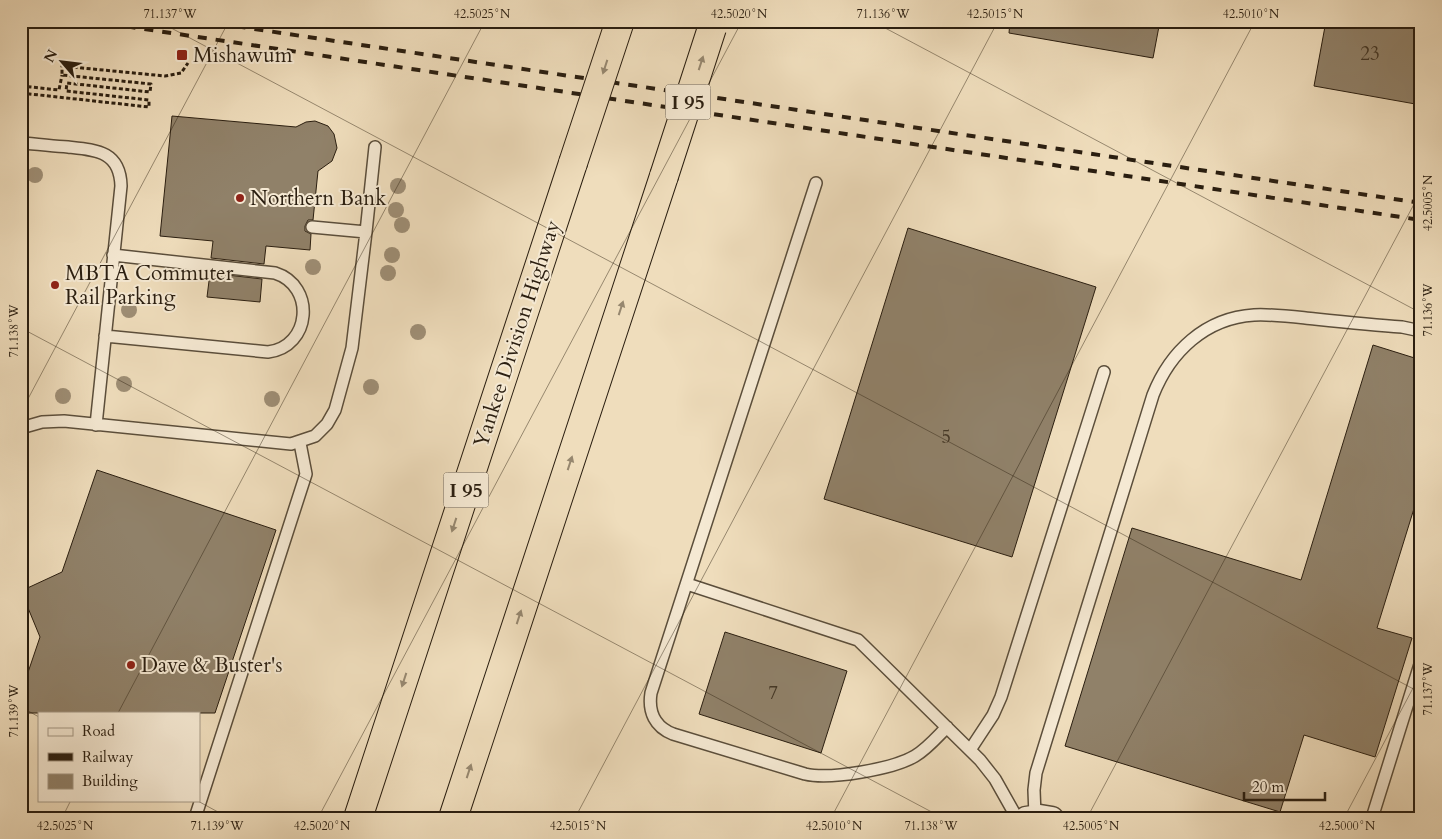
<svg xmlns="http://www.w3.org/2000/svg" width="1442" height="839" font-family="Cardo,serif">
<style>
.building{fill:#908169;stroke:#2a1e10}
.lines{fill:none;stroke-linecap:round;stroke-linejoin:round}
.service-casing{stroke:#5b4e3b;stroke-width:14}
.minor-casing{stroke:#5b4e3b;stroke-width:25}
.motorway-casing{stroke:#2a1e10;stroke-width:30}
.path{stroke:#2a1e10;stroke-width:3;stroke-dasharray:4 2.5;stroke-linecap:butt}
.service{stroke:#f5e9d3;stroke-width:11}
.minor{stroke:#f5e9d3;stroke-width:22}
.motorway{stroke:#efddbc;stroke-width:28}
.rail{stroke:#2a1e10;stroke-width:4;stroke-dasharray:9 9;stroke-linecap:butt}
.motorway-bridge-casing{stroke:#2a1e10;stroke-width:30;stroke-linecap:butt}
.motorway-bridge{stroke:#efddbc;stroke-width:28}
.tree{fill:#9e8e75}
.oneway{fill:#96876f}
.ticks{fill:none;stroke:#2a1e10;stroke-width:1;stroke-opacity:0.45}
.poi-dot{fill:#8f2418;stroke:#f5e9d3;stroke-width:2}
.labels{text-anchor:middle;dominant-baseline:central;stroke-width:4;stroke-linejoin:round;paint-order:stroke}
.number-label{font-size:19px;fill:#443726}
.shield{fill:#f5e9d3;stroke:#675b4a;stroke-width:1}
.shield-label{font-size:20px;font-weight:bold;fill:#2a1e10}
.poi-label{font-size:21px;fill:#2a1e10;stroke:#f5e9d3;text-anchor:start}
.street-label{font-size:21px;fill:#2a1e10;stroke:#f5e9d3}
.neatline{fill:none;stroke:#2a1e10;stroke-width:2}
.ticks-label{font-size:12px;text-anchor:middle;fill:#2a1e10}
</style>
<rect width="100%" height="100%" fill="#efddbc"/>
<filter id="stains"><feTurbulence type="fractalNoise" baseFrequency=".004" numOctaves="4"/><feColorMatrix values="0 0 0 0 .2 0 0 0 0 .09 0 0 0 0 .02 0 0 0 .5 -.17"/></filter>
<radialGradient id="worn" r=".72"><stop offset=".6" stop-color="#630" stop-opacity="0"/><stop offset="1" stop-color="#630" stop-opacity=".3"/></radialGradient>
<path class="building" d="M1010,21H1160L1153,58L1009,33Z
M1326,21H1421V105L1314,86Z
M172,116L296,127L306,122L315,121L328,126L334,134L337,148L332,161L318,171L313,220H308L305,226V231L311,234L310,250L266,246L264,264L211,258L213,241L160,236Z
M908,228L1096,287L1012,557L824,499Z
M210,273L262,279L260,302L207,297Z
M1373,345L1421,360V486L1377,628L1412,638L1375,757L1304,735L1280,812L1065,746L1132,528L1301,580Z
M97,470L276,530L215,713H21V693L40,637L21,591L62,572Z
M725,632L847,671L821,753L699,714Z"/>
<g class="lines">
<defs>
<path id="service" d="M21,143C37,144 53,146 68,147C96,150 120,151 121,186L96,425
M816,183L651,693C648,712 655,727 673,734L805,774C830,780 893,769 915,756C927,749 937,737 947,727
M366,232L375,147
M105,336L268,352C311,347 316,286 275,273L113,255
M21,428L42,422L64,421L291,444L315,436L327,424L335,410L352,348L366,232L312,227
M687,584L858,640L980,760L995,779L1017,818
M970,750L993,715L1001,697L1104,372
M1035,816L1034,790L1036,773L1153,395C1170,352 1205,318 1254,315C1274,314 1295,317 1315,319C1344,322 1373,325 1402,327L1421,331
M195,818L306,474L300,443
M1372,818L1421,661"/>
<path id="minor" d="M1026,818L1040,816L1052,818"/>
<path id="motorway" d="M358,818L573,163
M453,818L664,176"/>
</defs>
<use href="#service" class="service-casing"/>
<use href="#minor" class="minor-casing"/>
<use href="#motorway" class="motorway-casing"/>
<path class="path" d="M21,86L59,90L62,75
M21,93L149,107V100L66,91L67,83L150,92L151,84L62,75V66L165,76L181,73L188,63"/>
<use href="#service" class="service"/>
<use href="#minor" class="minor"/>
<use href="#motorway" class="motorway"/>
<path class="rail" d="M91,21L1421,220
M201,21L1421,203"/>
<defs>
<path id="motorway-bridge" d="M573,163L620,21
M664,176L712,28"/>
</defs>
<use href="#motorway-bridge" class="motorway-bridge-casing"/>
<use href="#motorway-bridge" class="motorway-bridge"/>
</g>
<g class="tree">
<circle cx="35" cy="175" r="8"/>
<circle cx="398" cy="186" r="8"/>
<circle cx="396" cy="210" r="8"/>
<circle cx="402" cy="225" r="8"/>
<circle cx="392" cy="255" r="8"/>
<circle cx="313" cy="267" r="8"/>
<circle cx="388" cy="273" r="8"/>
<circle cx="129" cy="310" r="8"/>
<circle cx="418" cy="332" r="8"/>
<circle cx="124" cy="384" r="8"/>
<circle cx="371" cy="387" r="8"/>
<circle cx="63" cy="396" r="8"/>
<circle cx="272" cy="399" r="8"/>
</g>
<defs><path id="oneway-solid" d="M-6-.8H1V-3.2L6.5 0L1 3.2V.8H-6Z" transform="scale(1.25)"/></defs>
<g class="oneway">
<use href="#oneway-solid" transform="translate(701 63) rotate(-72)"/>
<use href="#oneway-solid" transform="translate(605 67) rotate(108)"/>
<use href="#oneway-solid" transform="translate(621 308) rotate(-72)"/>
<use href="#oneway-solid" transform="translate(570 463) rotate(-72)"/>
<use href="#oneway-solid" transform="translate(454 525) rotate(108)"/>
<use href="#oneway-solid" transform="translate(519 617) rotate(-72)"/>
<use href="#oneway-solid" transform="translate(404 680) rotate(108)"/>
<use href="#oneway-solid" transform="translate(469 771) rotate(-72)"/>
</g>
<path class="ticks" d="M158,21L1421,693M872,21L1421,313M21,328L943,818M21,412L229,21M21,707L39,717M118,713L485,21M196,800L229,818M62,818L71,800M318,818L742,21M575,818L998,21M831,818L1255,21M1087,818L1421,191M1344,818L1421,673"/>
<g class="poi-dot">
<rect x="176" y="49" width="12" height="12" rx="2.5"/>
<circle cx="240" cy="198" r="5"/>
<circle cx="55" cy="285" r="5"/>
<circle cx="131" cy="665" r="5"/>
</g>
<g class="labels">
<g class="number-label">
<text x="1370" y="54">23</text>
<text x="946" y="437">5</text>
<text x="773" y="693">7</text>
</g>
<g class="shield">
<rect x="665.5" y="84.5" width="45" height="35" rx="4"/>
<rect x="443.5" y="472.5" width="45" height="35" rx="4"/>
</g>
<g class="shield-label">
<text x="688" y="102">I 95</text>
<text x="466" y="490">I 95</text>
</g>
<g class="poi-label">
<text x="193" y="55">Mishawum</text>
<text x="250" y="198">Northern Bank</text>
<text x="65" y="273">MBTA Commuter<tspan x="65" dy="24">Rail Parking</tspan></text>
<text x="141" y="665">Dave &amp; Buster's</text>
</g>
<g class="street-label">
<text transform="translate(517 334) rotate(-72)">Yankee Division Highway</text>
</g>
</g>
<rect width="1442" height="839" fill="none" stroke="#efddbc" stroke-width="55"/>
<rect x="38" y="712" width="162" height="90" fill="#f5e9d3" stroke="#a49885"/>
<rect x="48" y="728" width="25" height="8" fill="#f5e9d3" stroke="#a49885"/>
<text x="82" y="736" font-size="15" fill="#2a1e10">Road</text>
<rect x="48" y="753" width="25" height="8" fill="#2a1e10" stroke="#a49885"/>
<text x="82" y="762" font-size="15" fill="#2a1e10">Railway</text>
<rect x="48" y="774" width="25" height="15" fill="#908169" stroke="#a49885"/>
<text x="82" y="786" font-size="15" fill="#2a1e10">Building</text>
<g transform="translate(62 62) rotate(298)" stroke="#f5e9d3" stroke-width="4" paint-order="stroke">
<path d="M0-4L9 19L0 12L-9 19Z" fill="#2a1e10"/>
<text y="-8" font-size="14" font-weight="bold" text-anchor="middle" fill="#2a1e10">N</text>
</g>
<path d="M1244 792v8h81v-8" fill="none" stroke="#2a1e10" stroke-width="2.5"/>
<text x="1252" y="792" font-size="15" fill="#2a1e10" stroke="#f5e9d3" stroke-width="4" paint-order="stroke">20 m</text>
<rect x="28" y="28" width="1386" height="784" class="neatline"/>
<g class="ticks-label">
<text x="170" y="18">71.137°W</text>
<text x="482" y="18">42.5025°N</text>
<text x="739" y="18">42.5020°N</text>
<text x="883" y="18">71.136°W</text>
<text x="995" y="18">42.5015°N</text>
<text x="1251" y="18">42.5010°N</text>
<text transform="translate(1428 203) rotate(-90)" y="4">42.5005°N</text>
<text transform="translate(1428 310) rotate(-90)" y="4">71.136°W</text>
<text transform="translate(14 331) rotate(-90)" y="4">71.138°W</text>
<text transform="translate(1428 689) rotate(-90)" y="4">71.137°W</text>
<text transform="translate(14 711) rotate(-90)" y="4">71.139°W</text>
<text x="65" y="830">42.5025°N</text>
<text x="217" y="830">71.139°W</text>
<text x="322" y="830">42.5020°N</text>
<text x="578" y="830">42.5015°N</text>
<text x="834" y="830">42.5010°N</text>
<text x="931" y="830">71.138°W</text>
<text x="1091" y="830">42.5005°N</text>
<text x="1347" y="830">42.5000°N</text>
</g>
<rect width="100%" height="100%" filter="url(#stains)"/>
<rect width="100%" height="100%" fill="url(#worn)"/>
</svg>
